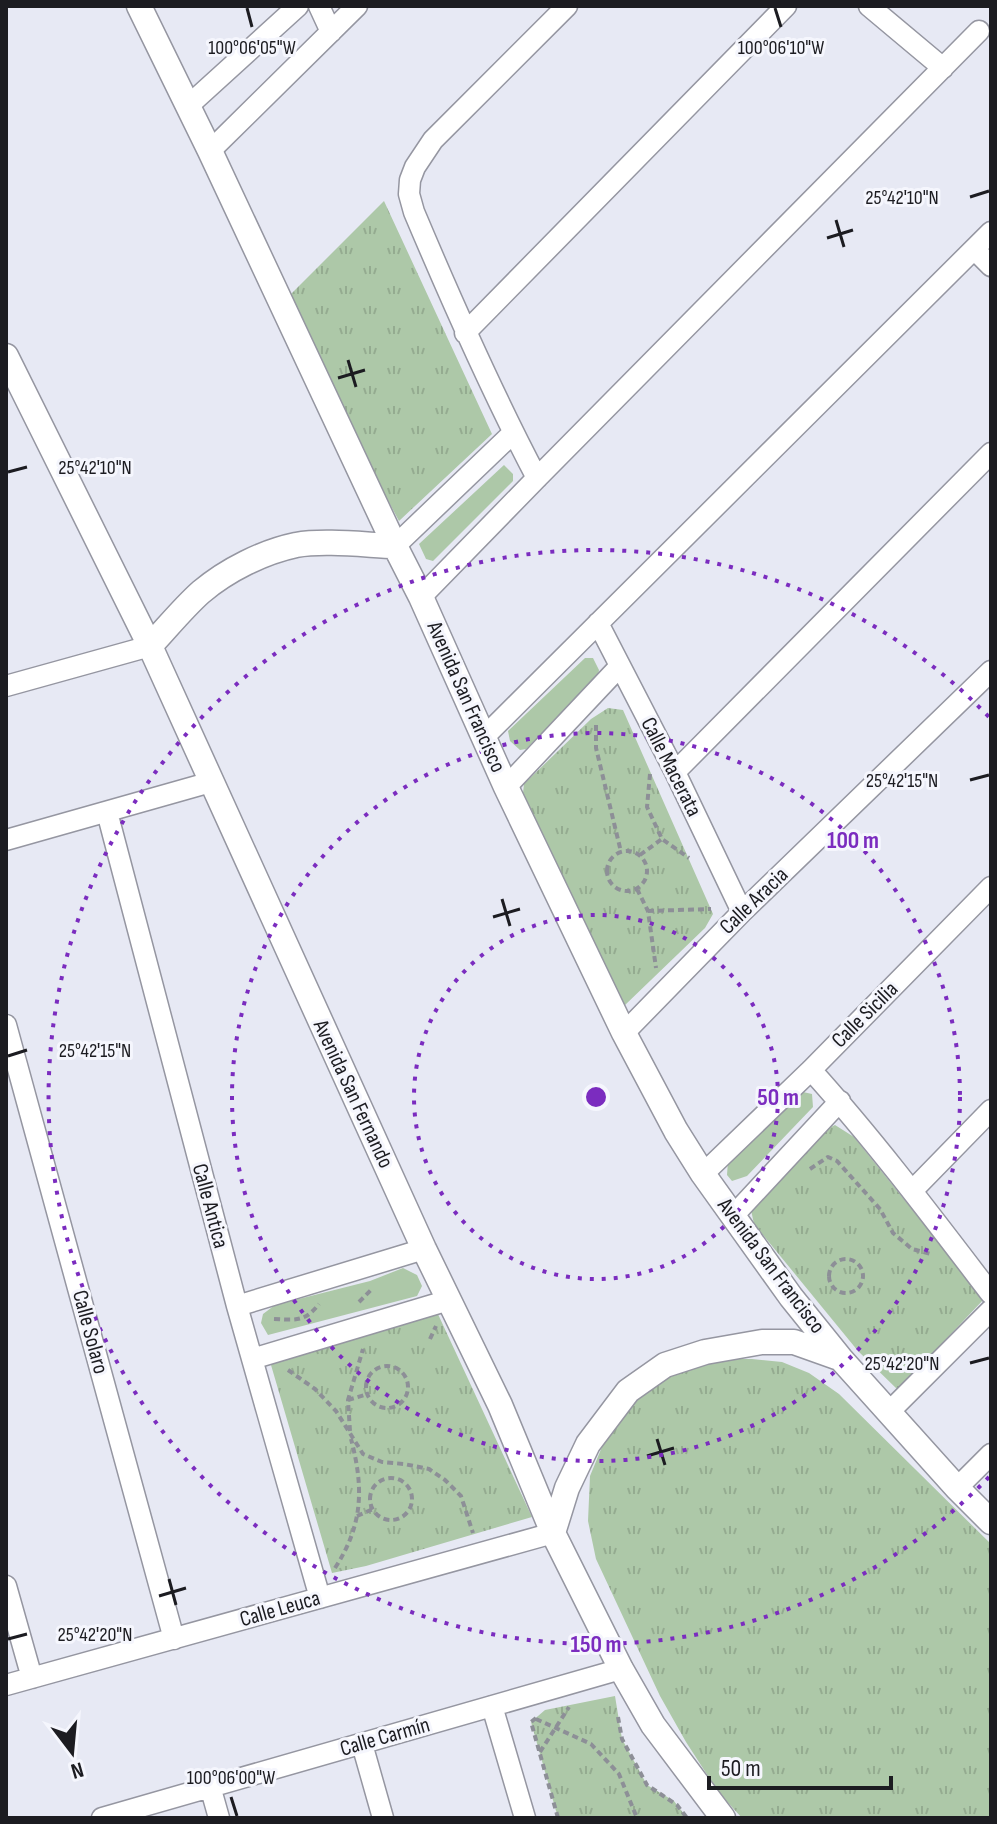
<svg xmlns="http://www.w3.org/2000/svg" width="997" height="1824" font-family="'Sofia Sans Condensed',sans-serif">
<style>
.grass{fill:#adc8a8}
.park{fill:url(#park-tufts)}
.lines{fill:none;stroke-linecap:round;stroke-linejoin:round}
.minor-casing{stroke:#9596a1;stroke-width:23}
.tertiary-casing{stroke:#9596a1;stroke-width:27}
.path{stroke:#8d8f97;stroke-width:4;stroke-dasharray:6 4;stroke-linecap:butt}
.minor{stroke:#fff;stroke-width:20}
.tertiary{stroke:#fff;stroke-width:24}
.ticks{fill:none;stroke:#1c1c21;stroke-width:3}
.ring{fill:none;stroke:#7b2cbf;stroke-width:4;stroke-dasharray:4 8}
.labels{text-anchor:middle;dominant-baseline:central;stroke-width:6;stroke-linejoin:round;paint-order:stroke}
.street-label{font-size:22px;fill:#1c1c21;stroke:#f5f6fd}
.ticks-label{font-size:20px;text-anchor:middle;fill:#1c1c21;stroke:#f5f6fd;stroke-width:6;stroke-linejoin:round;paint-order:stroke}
.centre{fill:#7b2cbf;stroke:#f5f6fd;stroke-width:4}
.ring-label{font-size:24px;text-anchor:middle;font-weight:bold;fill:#7b2cbf;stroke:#f5f6fd;stroke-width:6;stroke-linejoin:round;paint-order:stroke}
</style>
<defs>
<pattern id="park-tufts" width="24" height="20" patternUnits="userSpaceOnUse" patternTransform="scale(2)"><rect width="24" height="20" fill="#adc8a8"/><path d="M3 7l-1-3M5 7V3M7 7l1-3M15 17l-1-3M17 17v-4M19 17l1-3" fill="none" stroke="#94ab90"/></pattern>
</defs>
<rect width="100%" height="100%" fill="#e7e9f4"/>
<path class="grass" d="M504,465L513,474V481L433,561L426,559L419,544Z
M585,658H593L599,670L598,676L526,749L520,750L510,741L508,731Z
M803,1092L812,1094L813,1107L747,1176L732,1181L727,1175L728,1161L792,1100Z
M403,1268L417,1275L422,1286L417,1296L268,1335L261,1323L263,1314L275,1305L370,1281Z"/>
<path class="park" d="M384,201L492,434L399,521L376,478L289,296Z
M608,708L623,710L713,914L705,928L624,1006L598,955L523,793L524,784L591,719Z
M835,1125L854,1137L984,1299L898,1390L858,1351L754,1224L751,1210L823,1131Z
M437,1312L532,1517L366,1566L332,1573L271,1365L277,1361L368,1332L407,1324Z
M720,1359H752L782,1362L809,1373L839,1394L991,1544V1818H742L719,1793L686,1742L660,1696L596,1559L588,1521L590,1476L604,1442L626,1409L654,1385L676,1371Z
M615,1696L622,1739L647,1785L674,1801L687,1818H558L531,1722L545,1710Z"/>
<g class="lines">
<defs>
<path id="minor" d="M319,6L331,32
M869,6L943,68
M188,106L298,6
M210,151L357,6
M974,249L991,266
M465,333L786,6
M537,478C491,391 452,302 414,212L409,194L410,180L415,167L433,140L567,6
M395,546L513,433
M421,597L537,478L979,31
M598,623L675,772L742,912
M6,686L150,646
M484,737L991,232
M675,772L991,453
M506,787L620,666
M107,812L237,1306L320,1598
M6,840L211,782
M6,1025L174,1639
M624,1033L742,912L991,671
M811,1070C875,1141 933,1218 991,1294
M703,1174L811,1070L991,887
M912,1191L991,1110
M733,1216L840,1101
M237,1306L424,1249
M252,1359L449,1300
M889,1412L991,1310
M957,1488L991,1454
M6,1586L32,1678
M6,1685L553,1533
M492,1706L525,1818
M362,1744L383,1818
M210,1786L219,1818
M102,1818L621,1669"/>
<path id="tertiary" d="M139,6L210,151L395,546L421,597L506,787L624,1033L676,1131L703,1174L791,1297L841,1359L957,1488L991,1522
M6,356L150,646L424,1249L500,1405L553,1533L621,1669L653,1725L723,1818
M150,646C167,628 183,608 201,592C227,570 263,552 296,545C324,540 366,545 395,546
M553,1533L567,1488L588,1444L628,1391L665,1365L705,1352L762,1342H794L839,1358"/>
</defs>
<use href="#minor" class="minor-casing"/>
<use href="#tertiary" class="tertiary-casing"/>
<path class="path" d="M596,725V748L621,852
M650,774L647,807L662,839L689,858
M607 871a20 20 0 1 1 40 0a20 20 0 1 1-40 0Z
M640,855L662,839
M637,889L648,911L656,968
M648,911L711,909
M810,1169L828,1157L837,1161L880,1209L893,1233L912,1249L931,1254
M829 1276a17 17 0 1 1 34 0a17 17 0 1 1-34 0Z
M359,1302L372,1289
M274,1319C296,1320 305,1322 319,1304
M430,1339L436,1326
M366 1387a21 21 0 1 1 42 0a21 21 0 1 1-42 0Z
M288,1370L315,1389L336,1411L363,1454L382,1462L404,1464L429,1469L445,1480L461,1496L473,1533
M348,1400L368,1394
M350,1431L348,1400L363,1349
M370 1499a21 21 0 1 1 42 0a21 21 0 1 1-42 0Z
M357,1516L373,1509
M335,1568C363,1525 364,1488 351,1439
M618,1717L622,1739L647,1785L677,1805L687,1818
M536,1718L531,1722L558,1818
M536,1719L591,1744L619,1774L637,1818
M540,1752L569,1707"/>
<use href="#minor" class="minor"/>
<use href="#tertiary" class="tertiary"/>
</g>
<path class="ticks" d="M247,8L252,27M775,8L781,27M970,197L989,191M836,220L844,247M827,238L853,230M348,360L356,387M338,378L365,370M8,472L27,467M970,780L989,775M502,899L510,926M493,917L520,909M8,1056L27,1050M970,1363L989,1358M657,1439L665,1465M647,1456L674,1448M169,1579L176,1605M159,1596L186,1588M8,1639L27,1634M231,1797L237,1816"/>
<g class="ring">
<circle cx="596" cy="1097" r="182"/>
<circle cx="596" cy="1097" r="364"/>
<path d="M989 1477A547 547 0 1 1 989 717"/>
</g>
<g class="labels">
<g class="street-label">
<text transform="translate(466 697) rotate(66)">Avenida San Francisco</text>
<text transform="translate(671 767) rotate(63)">Calle Macerata</text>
<text transform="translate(754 901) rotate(-44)">Calle Aracia</text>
<text transform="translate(865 1015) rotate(-45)">Calle Sicilia</text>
<text transform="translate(353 1094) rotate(65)">Avenida San Fernando</text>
<text transform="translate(210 1206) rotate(75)">Calle Antica</text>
<text transform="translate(771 1266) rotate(53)">Avenida San Francisco</text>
<text transform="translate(90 1332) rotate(75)">Calle Solaro</text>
<text transform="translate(280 1609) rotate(-16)">Calle Leuca</text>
<text transform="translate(385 1737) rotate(-16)">Calle Carmín</text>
</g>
</g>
<g class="ticks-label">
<text x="252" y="54">100°06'05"W</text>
<text x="781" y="54">100°06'10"W</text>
<text x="902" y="204">25°42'10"N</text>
<text x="95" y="474">25°42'10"N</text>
<text x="902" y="787">25°42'15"N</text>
<text x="95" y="1057">25°42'15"N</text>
<text x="902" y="1370">25°42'20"N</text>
<text x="95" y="1641">25°42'20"N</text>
<text x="231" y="1784">100°06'00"W</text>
</g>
<circle cx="596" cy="1097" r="12" class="centre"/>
<g class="ring-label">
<text x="853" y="848">100 m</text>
<text x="778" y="1105">50 m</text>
<text x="596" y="1652">150 m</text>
</g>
<rect width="997" height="1824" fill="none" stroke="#1c1c21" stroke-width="16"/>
<g transform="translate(72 1752) rotate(164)" stroke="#f5f6fd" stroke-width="6" paint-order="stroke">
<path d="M0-6L14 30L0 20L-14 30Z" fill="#1c1c21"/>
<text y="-12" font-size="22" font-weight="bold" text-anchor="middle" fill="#1c1c21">N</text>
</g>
<path d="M709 1776v12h182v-12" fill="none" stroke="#1c1c21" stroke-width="4"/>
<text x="721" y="1776" font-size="24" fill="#1c1c21" stroke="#f5f6fd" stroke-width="6" paint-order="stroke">50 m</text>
</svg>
